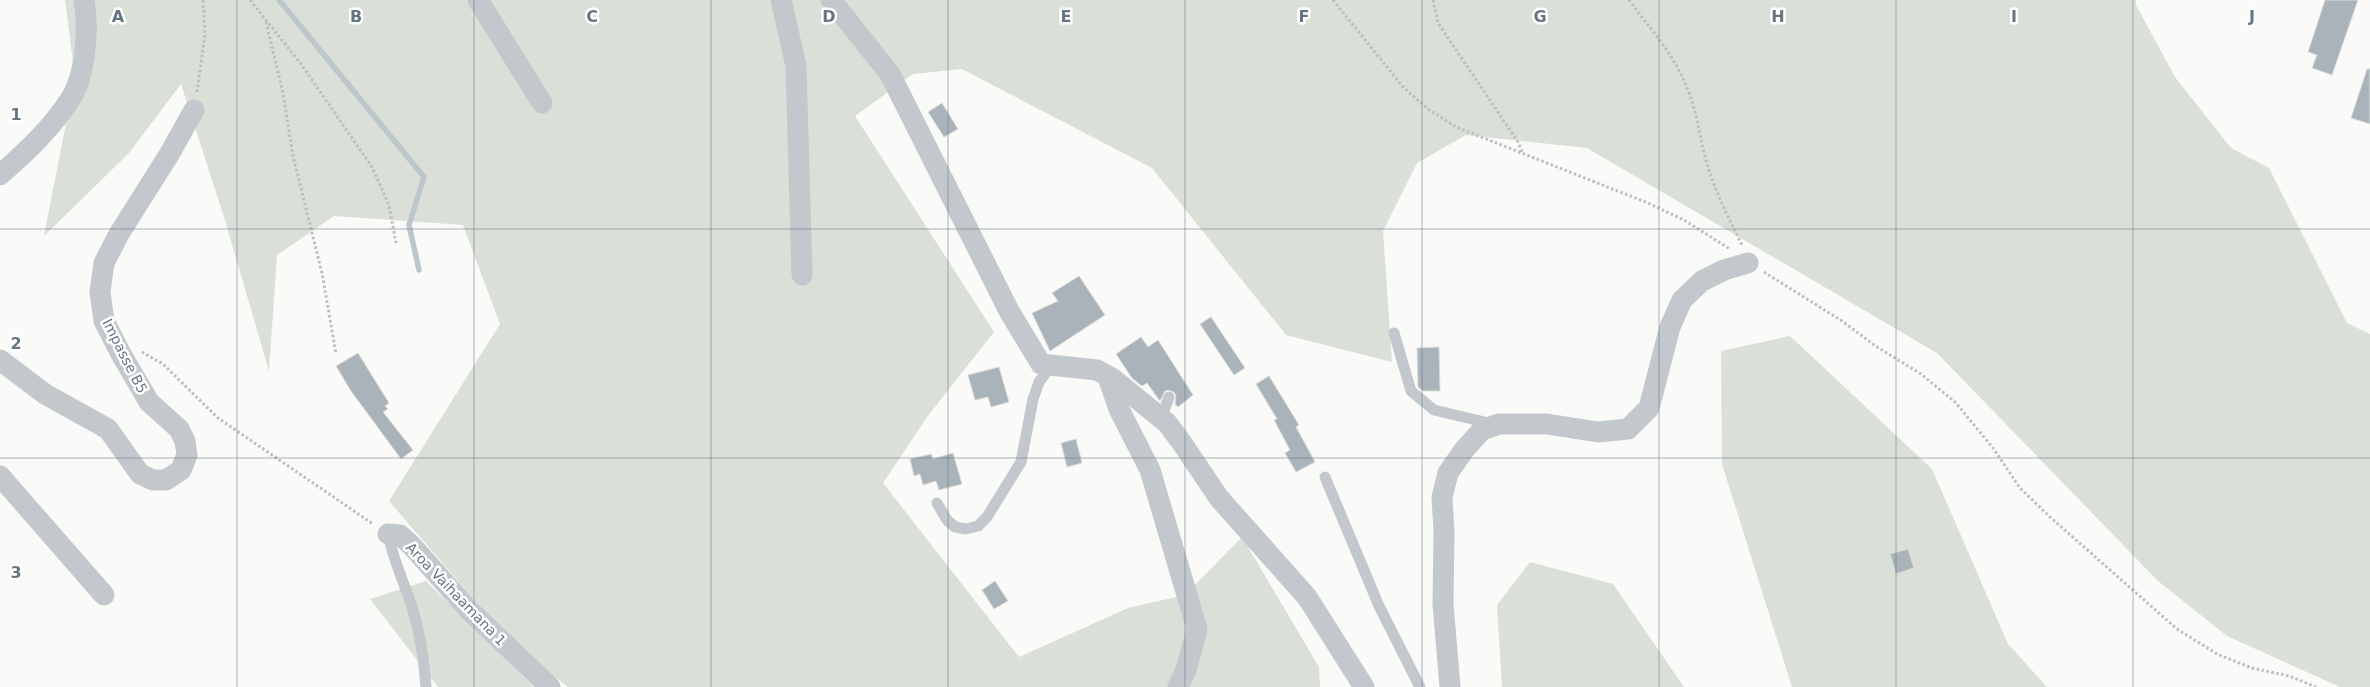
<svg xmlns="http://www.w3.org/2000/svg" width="2370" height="687" font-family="'DejaVu Sans',sans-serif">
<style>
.green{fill:#dadfd7}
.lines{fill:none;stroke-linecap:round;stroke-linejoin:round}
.stream{stroke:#bbc7cb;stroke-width:5.5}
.building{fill:#aab3b9;stroke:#dcdcda}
.path{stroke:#bbbfc2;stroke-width:3;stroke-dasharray:2.5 2.5;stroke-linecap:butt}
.lane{stroke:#c3c8cc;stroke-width:11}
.street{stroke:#c3c8cc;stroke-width:21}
.grid{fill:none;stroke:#657683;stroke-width:1;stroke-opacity:0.55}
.labels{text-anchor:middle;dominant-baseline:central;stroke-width:5;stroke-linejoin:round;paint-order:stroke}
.street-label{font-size:14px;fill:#657683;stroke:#fff}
.grid-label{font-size:16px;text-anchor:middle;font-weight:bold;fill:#657683;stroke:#fff;stroke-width:5;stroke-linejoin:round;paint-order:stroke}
</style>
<rect width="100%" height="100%" fill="#fafaf8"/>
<path class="green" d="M65,0H2136V5L2175,77L2231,148L2269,168L2347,323L2370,334V687H2340L2227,636L2158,581L1937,353L1587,148L1466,135L1417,163L1383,231L1392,362L1286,335L1152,168L962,69L913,74L855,116L994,332L927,417L883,483L1019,657L1128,608L1185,595L1242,537L1319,667L1320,687H568L514,646L389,501L500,324L463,225L334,216L277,255L269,371L224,217L181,84L129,153L44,236L75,77Z
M1790,336L1932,469L2008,644L2047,687H1792L1722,464L1721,351Z
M1530,562L1613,584L1684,687H1502L1497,605Z
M426,581L534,687H438L370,599Z"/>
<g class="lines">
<path class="stream" d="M279,0L424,177L409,225L419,270"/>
</g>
<path class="building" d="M2325,0H2358L2332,75L2312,68L2317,55L2308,52Z
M2367,69H2370V124L2351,118Z
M942,103L958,129L944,137L928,112Z
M1079,276L1105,315L1050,351L1032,313L1058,301L1052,293Z
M1211,317L1245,368L1234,375L1200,324Z
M1141,337L1148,347L1158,340L1193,395L1178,407L1175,404L1176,396L1174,392L1168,390L1165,391L1160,401L1147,383L1142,386L1132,378L1116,354Z
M1439,347L1440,391H1423L1418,387L1417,348Z
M358,353L389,403L385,406L388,409L383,412L413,450L401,459L351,391L336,366Z
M999,367L1009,402L991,407L988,397L975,400L968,375Z
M1269,376L1299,425L1296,427L1315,462L1296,472L1285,453L1290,450L1274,420L1277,419L1256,384Z
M1076,439L1082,463L1067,467L1061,443Z
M953,453L962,484L939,490L936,481L923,485L920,474L914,476L910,459L931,454L933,459Z
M1908,549L1914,568L1896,574L1890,554Z
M995,581L1008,601L994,609L982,590Z"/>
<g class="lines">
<path class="path" d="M250,0L301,64L372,167L389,205L396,243
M1333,0L1403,87L1428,109L1456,127L1648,203L1684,220L1730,249
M1433,0L1438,23L1518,142L1523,154
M1629,0C1648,26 1672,52 1685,83C1696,107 1698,127 1704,153C1712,185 1727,215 1742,245
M266,22L283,93L293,156L322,273L336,354
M197,92L205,34L203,0
M1764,272L1842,321L1877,347L1921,374L1955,402L1993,448L2020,488L2050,517L2177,629L2217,654L2252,668L2289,676L2316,687
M142,352L163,364L218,418L373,524"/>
<path class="lane" d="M1394,333L1411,391L1434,410L1493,424
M1161,419L1169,397
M1325,477L1379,606L1420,687
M937,503L947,520L955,527L966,529L978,526L987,517L1021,462L1033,399L1039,382L1051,366
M388,534C393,559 403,580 411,604C420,631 424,659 426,687"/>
<path class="street" d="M478,0L542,103
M781,0L796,66L802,275
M831,0L890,74L1009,311L1041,364L1097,370L1113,379L1167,423L1182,443L1219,498L1307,597L1364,687
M0,175C26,152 52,128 71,98C86,74 89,27 84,0
M0,360L45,394L108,429L140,474L153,480H166L181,470L187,455L185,441L179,429L149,402L121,354L104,321L100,292L104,263L119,234L170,153L194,110
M1108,377L1119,409L1150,470L1197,629L1186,670L1178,687
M0,476L104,595
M388,534L400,535L411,545L469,610L550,687
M1450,687L1443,604L1444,531L1442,497L1448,473L1464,450L1482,430L1499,424H1547L1598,432L1628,429L1649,408L1670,327L1682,300L1702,281L1724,270L1748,263"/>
</g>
<path class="grid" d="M237,0V687M474,0V687M711,0V687M948,0V687M1185,0V687M1422,0V687M1659,0V687M1896,0V687M2133,0V687M0,229H2370M0,458H2370"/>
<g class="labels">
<g class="street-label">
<text transform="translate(125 356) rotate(63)">Impasse B5</text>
<text transform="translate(456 594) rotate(46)">Aroa Vaihaamana 1</text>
</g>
</g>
<g class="grid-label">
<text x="118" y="22">A</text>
<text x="356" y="22">B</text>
<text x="592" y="22">C</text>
<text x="829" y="22">D</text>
<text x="1066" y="22">E</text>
<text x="1304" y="22">F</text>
<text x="1540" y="22">G</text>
<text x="1778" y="22">H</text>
<text x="2014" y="22">I</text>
<text x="2252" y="22">J</text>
<text x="16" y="120">1</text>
<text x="16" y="349">2</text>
<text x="16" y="578">3</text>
</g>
</svg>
